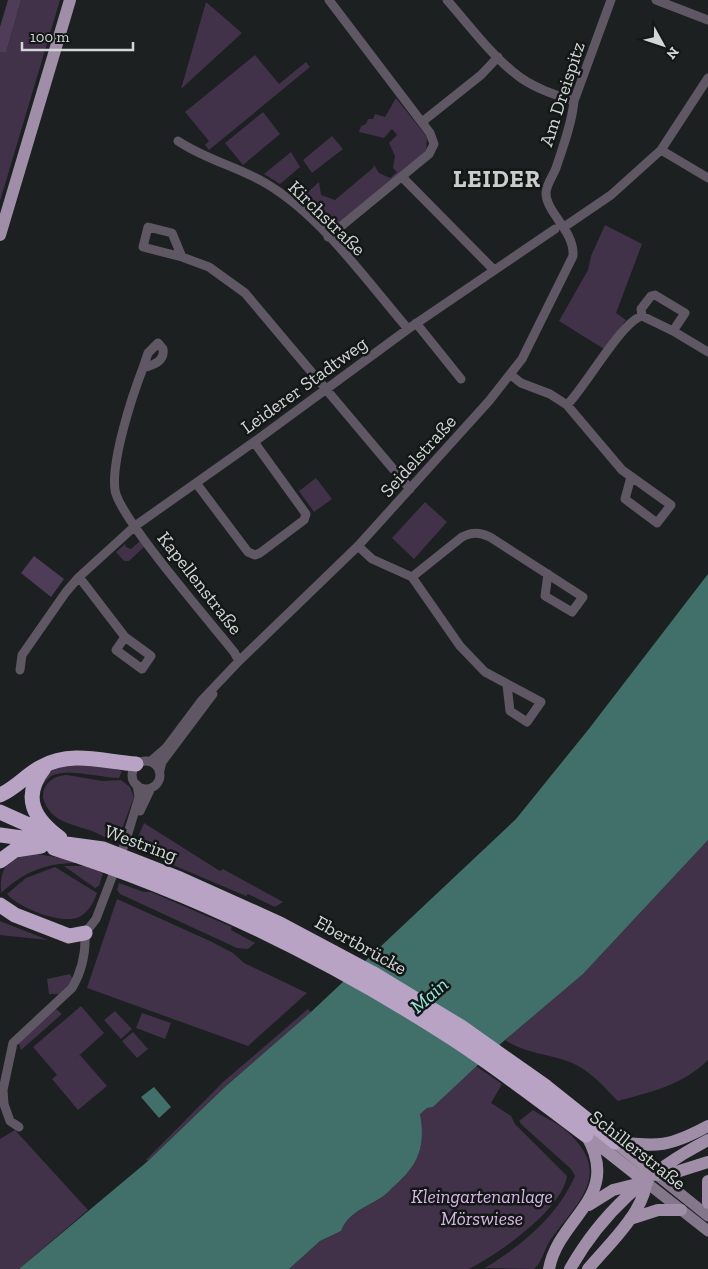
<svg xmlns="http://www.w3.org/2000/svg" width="708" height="1269" font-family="'Zilla Slab',serif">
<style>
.green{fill:#413149}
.forest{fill:#4f3c58}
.water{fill:#41706a}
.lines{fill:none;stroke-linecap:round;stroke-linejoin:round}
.street{stroke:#5f5764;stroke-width:9}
.secondary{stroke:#84768b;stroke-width:11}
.primary{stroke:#a08ea9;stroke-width:12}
.highway{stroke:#b9a3c4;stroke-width:15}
.labels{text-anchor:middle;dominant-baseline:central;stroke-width:5;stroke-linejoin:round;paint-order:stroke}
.street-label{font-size:19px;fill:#d3d6d6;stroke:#131716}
.park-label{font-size:19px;font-style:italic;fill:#d9b5ea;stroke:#131716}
.water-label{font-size:20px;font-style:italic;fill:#95e8dd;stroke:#131716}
.district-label{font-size:24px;font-weight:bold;letter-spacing:1px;fill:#c9cecd;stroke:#131716}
</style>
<rect width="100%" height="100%" fill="#1c2020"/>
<path class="green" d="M21,0H60L0,201V52L6,53Z
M206,2L242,33L181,89Z
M255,55L279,84L306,62L310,67L209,150L205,145L209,141L185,112Z
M396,98L427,137L426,151L331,231L299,200L319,182L321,195L335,200L373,168L374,165L379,173L390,178L397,172L393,168L395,156L389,143L397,135L392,129L384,138L359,132L361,126L366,124L368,119H373L375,114L385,117Z
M263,112L280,134L243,165L225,143Z
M332,136L343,149L312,173L303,160Z
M291,152L300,167L280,184L264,174Z
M605,225L642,244L616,313L626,320L604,349L559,321L588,270L591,256Z
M316,478L332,499L314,512L299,491Z
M425,502L447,522L414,559L392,538Z
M140,541L144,547L129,561H124L116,552L125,544L126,547L131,549Z
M59,765H101L122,771L119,778C101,778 64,767 50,777C45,781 42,787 37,791L50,771Z
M67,775L103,781L121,780L130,787L134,797L117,842C109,839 101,835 92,831C72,824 50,822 43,798C42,784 54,775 67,775Z
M144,823L220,871L223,869L283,902L275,907L248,894L246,896L154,857L155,853L135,844Z
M708,840V1060C683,1085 651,1092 618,1101C604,1087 590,1070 570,1062C549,1054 524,1053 505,1040L583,974Z
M30,853L62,858L77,863C45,863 24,872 1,893C0,866 7,860 30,853Z
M64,866H85L103,873L99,886L95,888Z
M55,867L97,893C94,902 88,913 79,917C61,925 19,908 7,894L26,878Z
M119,883L144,892H151L232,927L231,930L255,943L248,949L237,948L120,894L117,890Z
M117,899L210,941L233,953L244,963L307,993L248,1046L87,988Z
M0,921L48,940L0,935Z
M70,974L72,978L68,988L59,994H49L47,979Z
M81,1006L104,1033L73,1061L80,1055L107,1086L78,1110L52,1079L57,1075L33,1047Z
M56,1009L62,1014L21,1050L18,1041Z
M308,1009L311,1012L226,1086L148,1161L146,1160L223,1082Z
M115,1011L132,1029L121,1039L104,1020Z
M142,1013L171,1023L165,1039L136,1028Z
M133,1032L148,1049L137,1058L122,1041Z
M476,1066L502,1084L491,1103L511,1116L515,1124L567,1176C563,1209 497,1255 469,1269H289L320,1241L341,1231C348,1214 362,1209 377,1200C383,1197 387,1192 392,1188C418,1166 426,1148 419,1114L427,1108L433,1107Z
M533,1110C543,1117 554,1121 563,1128C613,1170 583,1197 553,1236C545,1246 543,1261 534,1269L485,1268C523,1244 556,1218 575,1176L571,1169L522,1125L519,1121Z
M15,1130L88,1210L19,1269H0V1139Z"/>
<path class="forest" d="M8,0H21L6,53L0,52V27Z
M34,556L64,579L51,597L21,573Z"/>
<path class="water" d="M708,574V840L583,974L498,1046L433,1107L427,1108L420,1114C426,1148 418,1166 392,1188C388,1192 383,1197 377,1200C362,1209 348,1214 341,1231L320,1241L289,1269H19L148,1161L226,1086L311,1012L516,819L588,730Z
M154,1087L171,1107L159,1118L141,1097Z"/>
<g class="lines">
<path class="street" d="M447,0C470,26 493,58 521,78C537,89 556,95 574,101
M656,0L708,20
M422,122L481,75L498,57
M178,141C206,160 239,167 267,184C322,217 366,280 408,329
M661,150L708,178
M402,177L494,270
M564,227L611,195L661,150L708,78
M328,237L429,154L434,144L430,133L329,0
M182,257L172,233L148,227L143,247L182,257L209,267L245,293L410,489
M416,323L461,379
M673,331L708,352
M143,368L148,353L158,343L163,349C165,361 154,365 143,368C132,396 111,461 115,490C118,516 212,624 234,652L239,661
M511,375L521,383L550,394L567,405L622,470L671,505L657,523L625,499L631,477
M567,405C586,386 621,322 642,316L673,331L685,313L655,295L651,296L641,309L642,316
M196,483L248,552L255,555L260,553L304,520L306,514L254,442
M358,546L372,559L412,577L460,646L485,672L541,702L527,722L510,711L507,685
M79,577L125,637L116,650L142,669L151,656L125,637
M412,577L462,537C472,532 479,532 490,537L583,597L572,612L545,596L548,574
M20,670L22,655L66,592L79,577L135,526L254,442L408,329L555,229
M132 775a14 14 0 1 1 28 0a14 14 0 1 1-28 0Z
M151,761L166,748L202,700L239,661L358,546L489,401L522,359L573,256C575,231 546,213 546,193C546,185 553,176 556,168C563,147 572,123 574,101L611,0
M160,770L162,762L213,694
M140,811L151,788
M19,1127L10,1121L4,1104L3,1090L13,1043L72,988C82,971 86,953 85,933L96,919L125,843L139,797L137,785"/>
<path class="secondary" d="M656,1174L708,1216
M647,1183L708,1231"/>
<path class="primary" d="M0,235L70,0
M590,1138L647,1183
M615,1142C659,1147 669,1147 708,1126
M615,1142L650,1170
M650,1175L670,1174L708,1162
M708,1181V1203
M589,1205L613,1190L641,1183
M630,1219L658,1210H681
M549,1269C559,1216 623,1197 586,1135
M570,1269C602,1212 650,1170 708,1140
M588,1269C610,1242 656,1203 645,1165"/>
<path class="highway" d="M44,768C21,797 34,819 60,838
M0,795C16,788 26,775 41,767C72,750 104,762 136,764
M0,812L49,834
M0,835L103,849L180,879L280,924L372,973L461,1027L546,1087L615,1142
M54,848C195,893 328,958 452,1038C498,1068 542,1102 586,1135
M0,861L15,850L41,846
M0,905L15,915L69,936L85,933"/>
</g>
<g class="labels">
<g class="street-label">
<text transform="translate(562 94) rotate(-72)">Am Dreispitz</text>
<text transform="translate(327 218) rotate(44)">Kirchstraße</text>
<text transform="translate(304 385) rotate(-36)">Leiderer Stadtweg</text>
<text transform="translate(418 456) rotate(-48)">Seidelstraße</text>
<text transform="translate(200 583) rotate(52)">Kapellenstraße</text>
<text transform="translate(141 843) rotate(20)">Westring</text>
<text transform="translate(361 945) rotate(29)">Ebertbrücke</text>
<text transform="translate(638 1150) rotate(38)">Schillerstraße</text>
</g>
<g class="park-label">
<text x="482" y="1196">Kleingartenanlage<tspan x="482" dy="22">Mörswiese</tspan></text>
</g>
<g class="water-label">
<text transform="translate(429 995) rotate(-41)">Main</text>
</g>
<g class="district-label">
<text x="497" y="178">LEIDER</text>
</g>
</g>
<g transform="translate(663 45) rotate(130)" stroke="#131716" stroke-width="4" paint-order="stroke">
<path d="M0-4L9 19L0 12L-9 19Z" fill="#d3d6d6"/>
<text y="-8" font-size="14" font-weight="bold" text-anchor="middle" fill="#d3d6d6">N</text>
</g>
<path d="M22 42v8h111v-8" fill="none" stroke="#d3d6d6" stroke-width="2.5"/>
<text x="30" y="42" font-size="15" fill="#d3d6d6" stroke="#131716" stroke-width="4" paint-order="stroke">100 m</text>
</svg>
